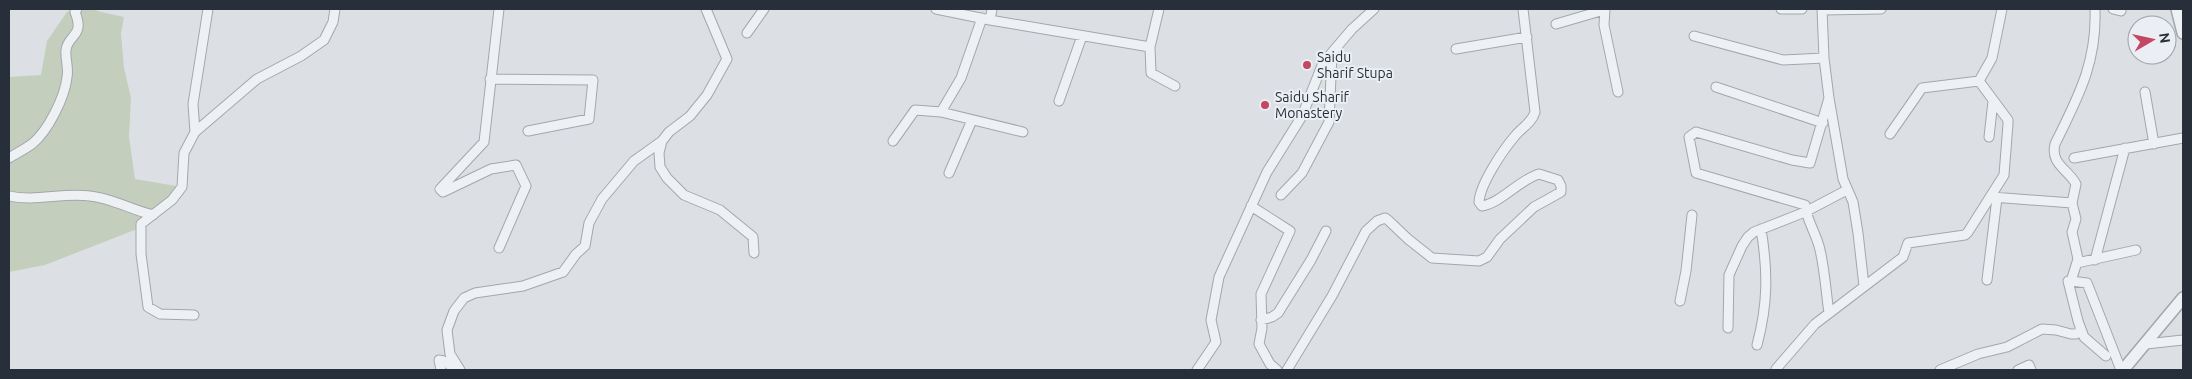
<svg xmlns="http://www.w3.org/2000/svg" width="2192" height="379" font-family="Ubuntu,sans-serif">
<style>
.green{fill:#c3cebd}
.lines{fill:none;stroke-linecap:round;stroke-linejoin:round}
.minor-casing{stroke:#a2a7ae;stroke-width:11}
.tertiary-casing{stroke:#a2a7ae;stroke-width:14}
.minor{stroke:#eef1f4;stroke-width:9}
.tertiary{stroke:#eef1f4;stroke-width:11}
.poi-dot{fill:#c44764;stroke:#ebeff3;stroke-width:2}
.labels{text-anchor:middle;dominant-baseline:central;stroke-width:4;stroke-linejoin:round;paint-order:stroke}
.poi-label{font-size:14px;fill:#272f3a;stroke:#ebeff3;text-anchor:start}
</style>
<rect width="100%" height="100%" fill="#dce0e5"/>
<path class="green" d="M74,9H96L97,11L124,17L121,34L124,68L131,98L129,137L135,179L182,187L150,224L45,265L9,272V77L41,75L47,41L67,12Z"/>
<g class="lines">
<defs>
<path id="minor" d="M499,9L484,142L440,189L443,192L491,169L516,165L526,186L499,248
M706,9L727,59L707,95L690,116L669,132L662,141L659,153L660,167L667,178L684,195L720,210L753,237L754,253
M936,9L990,20L1150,47
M1159,9L1150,47L1151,73L1175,86
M1605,9L1604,25L1618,92
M1781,9H1802
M1822,9L1824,58L1829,98L1843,179L1853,202L1858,233L1864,286
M2095,9C2097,63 2078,97 2055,144C2050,164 2068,169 2076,184L2072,203L2076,219L2072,232L2078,259L2071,281L2087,283L2121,370
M2113,9L2121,11V9
M1822,10L1881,9
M990,20L992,9
M1556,24L1604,10
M747,33L764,9
M1694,36L1783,60L1824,58
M1456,49L1527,37
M490,79L593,80L589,119L528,131
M1716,87L1823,123
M2145,92L2154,144
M1059,101L1082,36
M941,112L961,78L982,18
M195,132L193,104L208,9
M1890,134L1922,88L1979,81L1992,58L2002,9
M1989,137L1993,101
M893,141L915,110L941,112L1023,132
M9,158C17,153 25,149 32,144C48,131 65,97 67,77C69,68 65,59 66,50C68,34 85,37 75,12L77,9
M2074,158L2183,138
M949,173L972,120
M1281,195L1302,173L1329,122L1332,53
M9,196C36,202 63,192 90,196C111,198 132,210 153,215L155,213
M1992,197L2072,203
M1251,206L1290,231L1261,294L1262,328L1259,344L1270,364L1277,370
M2095,260L2125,148
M2077,263L2136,250
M1987,280L1997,198
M2068,281L2078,321L2084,337L2106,356
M1680,301L1686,271L1692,215
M1829,313C1826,293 1825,271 1820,250C1817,235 1806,219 1805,205L1696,173L1689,137L1696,132L1792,160L1810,163L1829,98
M194,315L160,314L148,307L141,254V224L172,200L182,187L184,153L195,132L257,79L301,56L324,40L333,22L335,9
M1261,320L1272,317L1278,313L1311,260L1326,231
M1728,328L1729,275L1742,246L1748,237L1754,232L1805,212L1847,190
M2146,344L2183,340
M1757,345C1768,304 1768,271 1761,229
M1776,369L1815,324L1903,257L1908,243L1965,235L1968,232L2004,175L2008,124V120L1979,81
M441,370L439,360C447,360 449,365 454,370
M460,370L450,354L447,330L454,311L464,298L475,293L523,286L563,272L576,254L585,246L589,223L602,199L634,161L662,141
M1197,370L1216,342L1211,320L1219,277L1267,172L1302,116L1323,63L1352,29L1374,9
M1287,370L1332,296L1366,231L1377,221L1385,218L1388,220L1408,239L1432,258L1479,261L1487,257L1500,239L1534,207L1561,192V186L1558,180L1539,174C1519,180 1501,203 1482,206L1479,202C1480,184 1503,150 1515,136C1521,128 1532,123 1535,112L1523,9
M1940,370L1978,354L2007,347L2042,329L2056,330L2071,334H2076L2081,330
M2018,370L2029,365L2031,370"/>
<path id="tertiary" d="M2177,9L2183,33
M2123,370L2183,298"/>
</defs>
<use href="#minor" class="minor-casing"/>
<use href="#tertiary" class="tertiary-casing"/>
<use href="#minor" class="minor"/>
<use href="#tertiary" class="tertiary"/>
</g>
<g class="poi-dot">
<circle cx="1307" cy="65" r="5"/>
<circle cx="1265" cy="105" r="5"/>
</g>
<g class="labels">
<g class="poi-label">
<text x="1317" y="57">Saidu<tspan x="1317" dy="16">Sharif Stupa</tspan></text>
<text x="1275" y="97">Saidu Sharif<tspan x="1275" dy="16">Monastery</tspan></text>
</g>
</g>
<rect width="2192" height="379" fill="none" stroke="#272f3a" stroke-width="20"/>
<g transform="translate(2152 40) rotate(81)"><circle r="24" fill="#ebeff3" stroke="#9da2a9"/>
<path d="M0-4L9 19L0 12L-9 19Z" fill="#c44764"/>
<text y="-8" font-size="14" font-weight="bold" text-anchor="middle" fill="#272f3a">N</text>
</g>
</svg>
